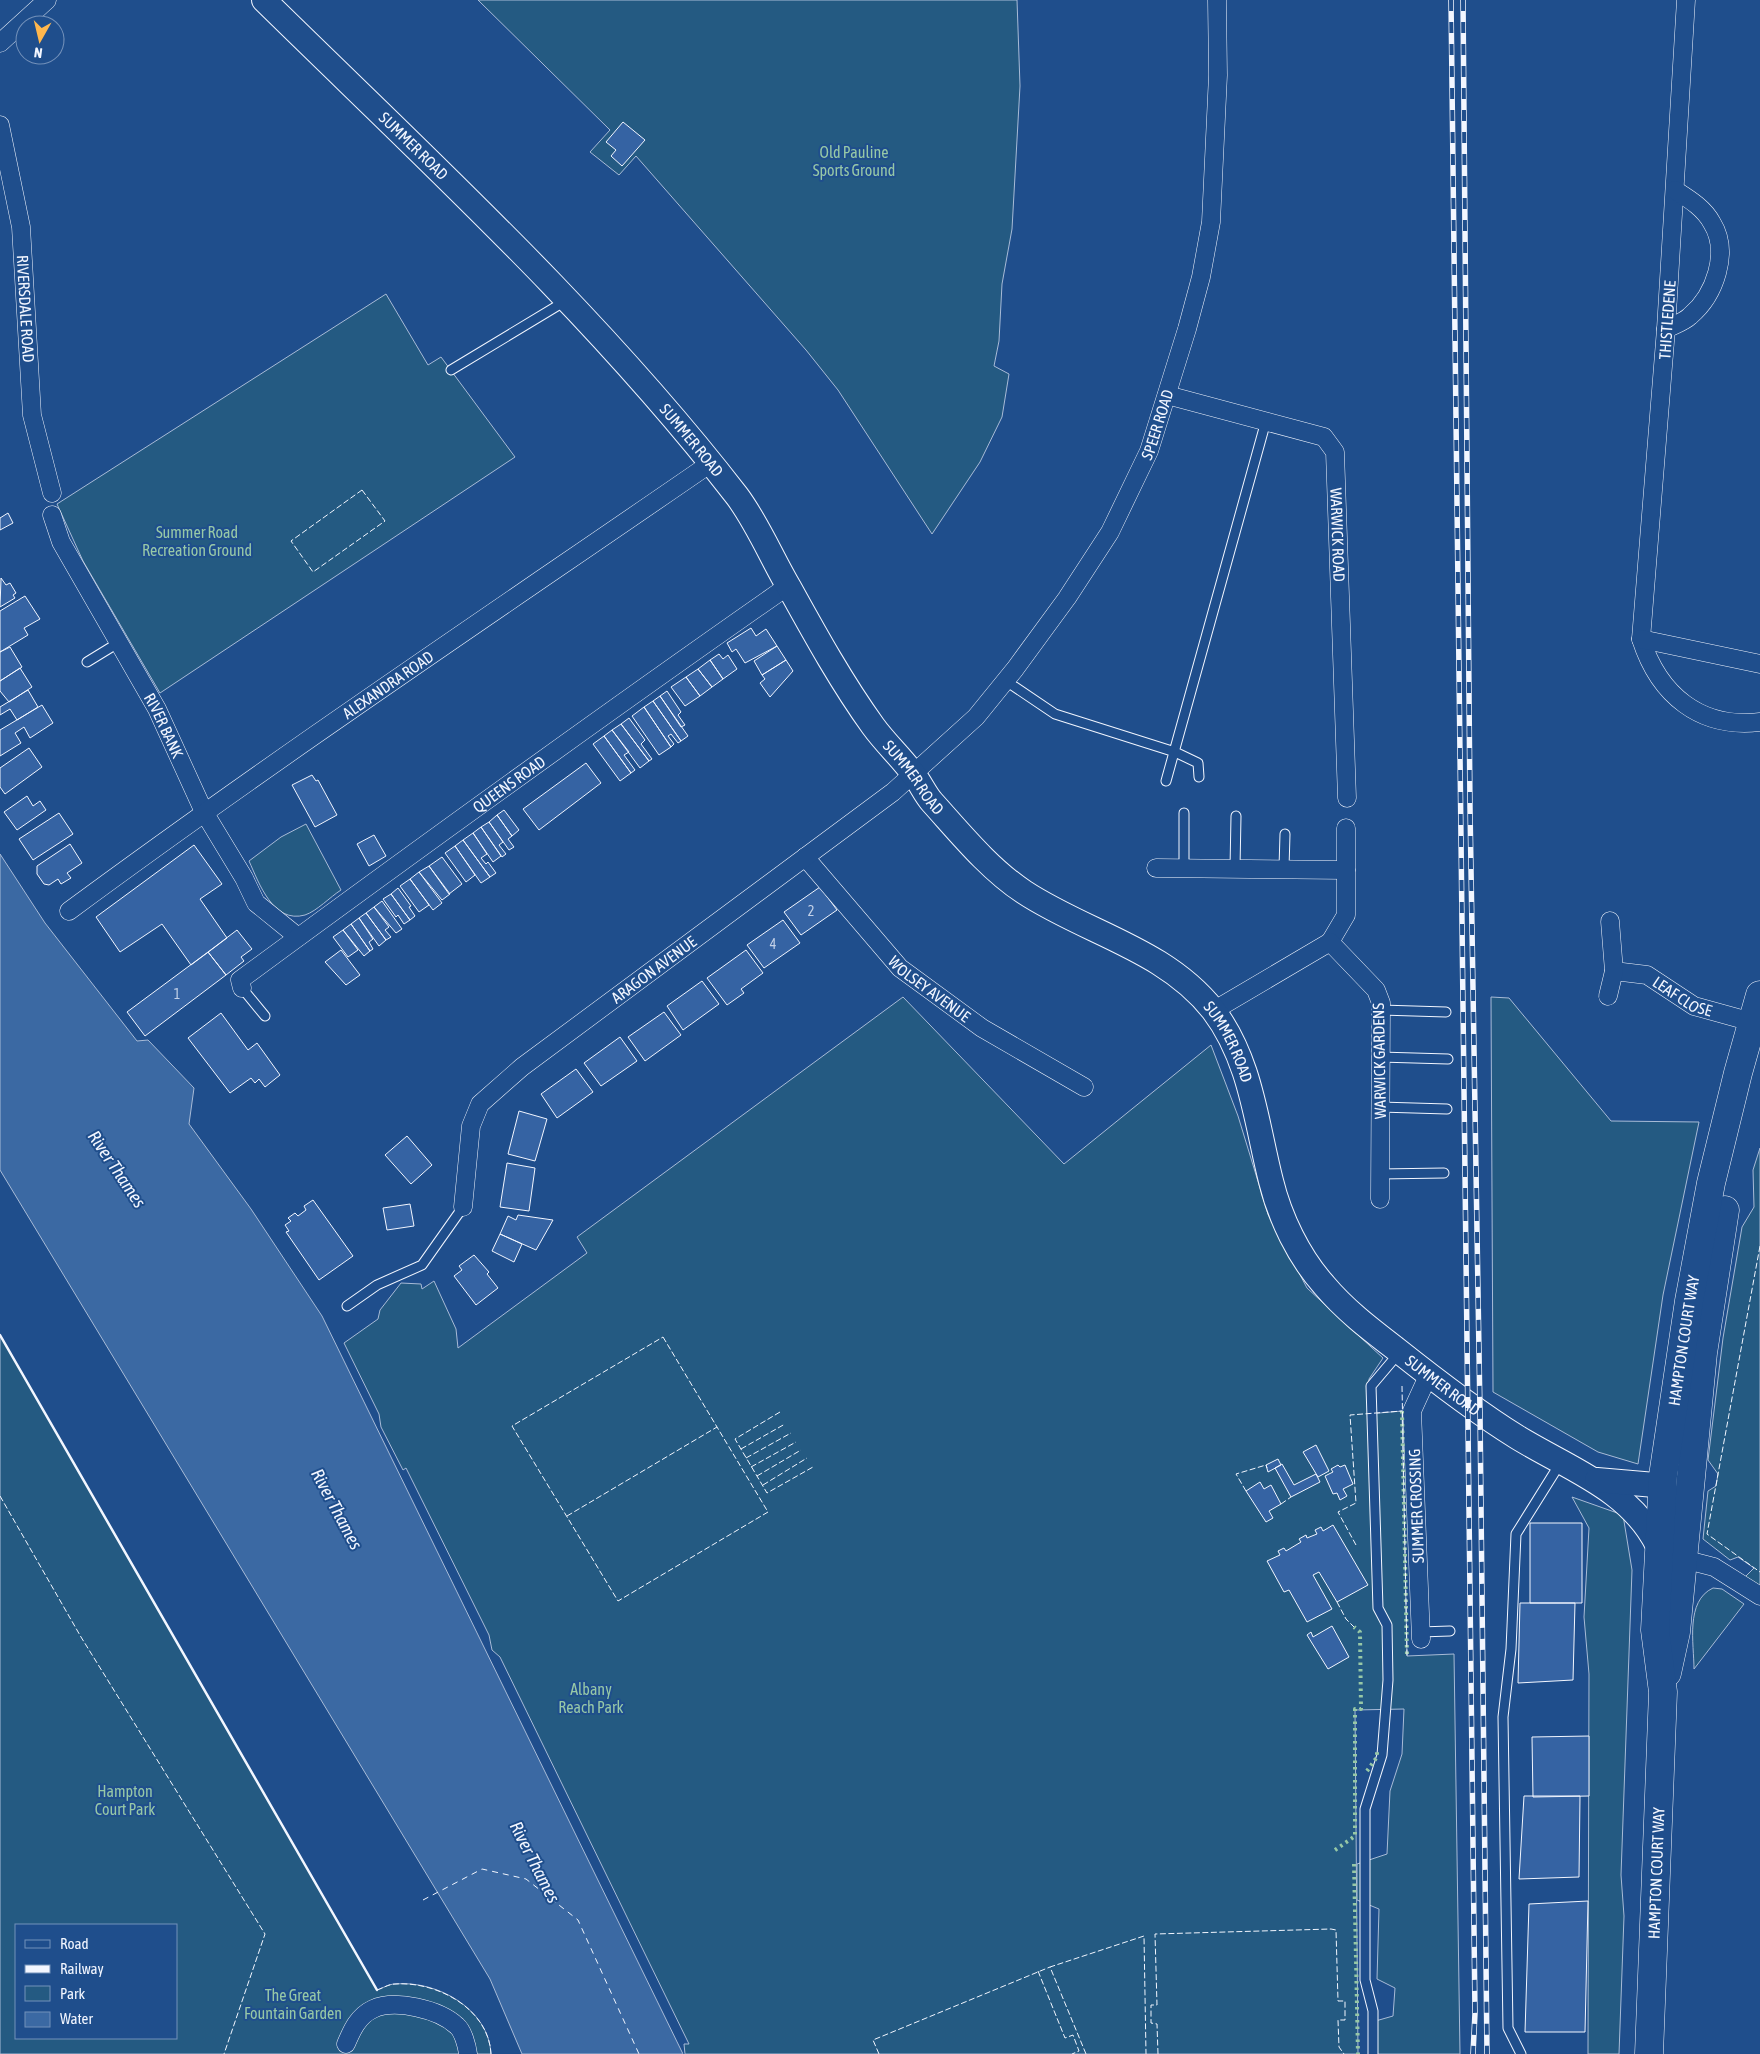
<svg xmlns="http://www.w3.org/2000/svg" width="1760" height="2054" font-family="'Asap Condensed',sans-serif">
<style>
.green{fill:#245a82;stroke:#a8bbd7;fill-rule:evenodd}
.water{fill:#3b69a3;stroke:#a8bbd7}
.lines{fill:none;stroke-linecap:round;stroke-linejoin:round}
.ferry{stroke:#f2f6ff;stroke-width:1;stroke-dasharray:6 5;stroke-linecap:butt}
.building{fill:#3563a3;stroke:#f2f6ff}
.lane-casing{stroke:#f2f6ff;stroke-width:11}
.street-casing{stroke:#f2f6ff;stroke-width:19}
.secondary-casing{stroke:#f2f6ff;stroke-width:26}
.highway-casing{stroke:#f2f6ff;stroke-width:29}
.lane{stroke:#1f4e8c;stroke-width:9}
.street{stroke:#1f4e8c;stroke-width:18}
.secondary{stroke:#1f4e8c;stroke-width:24}
.highway{stroke:#1f4e8c;stroke-width:28}
.rail-casing{stroke:#f2f6ff;stroke-width:5.5}
.rail{stroke:#1f4e8c;stroke-width:4;stroke-dasharray:11;stroke-linecap:butt}
.hedge{stroke:#97c8a6;stroke-width:4;stroke-dasharray:2.5 4;stroke-linecap:butt}
.fence{stroke:#f2f6ff;stroke-width:1;stroke-dasharray:6 2.5;stroke-linecap:butt}
.wall{stroke:#f2f6ff;stroke-width:2.5}
.labels{text-anchor:middle;dominant-baseline:central;stroke-width:4;stroke-linejoin:round;paint-order:stroke}
.number-label{font-size:14px;fill:#c3d1e8}
.street-label{font-size:16px;fill:#f2f6ff;stroke:#1f4e8c}
.park-label{font-size:16px;fill:#97c8a6;stroke:#1f4e8c}
.water-label{font-size:18px;font-style:italic;fill:#f2f6ff;stroke:#1f4e8c}
</style>
<rect width="100%" height="100%" fill="#1f4e8c"/>
<path class="green" d="M478,0H1017L1020,86L1012,229L1002,284L999,341L994,366L1009,374L1002,417L980,462L932,534L838,390L806,350L636,156L619,175L590,152L610,130Z
M386,294L428,365L441,357L515,457L160,693L83,561L57,504Z
M306,824L341,890C330,897 317,911 305,915C273,924 259,883 249,861L281,837Z
M903,997L1064,1164L1211,1045L1238,1116L1268,1214L1307,1288L1383,1358L1369,1379L1368,1414L1402,1411L1407,1656L1454,1654L1460,2054H1375L1372,2022L1393,2016L1395,1988L1377,1979L1379,1909L1357,1900V1864L1387,1854L1390,1791L1402,1754L1404,1709L1355,1710L1358,2054H685L684,2044H689L500,1657L492,1650L489,1635L406,1468L403,1470L381,1427L379,1414L344,1343L378,1319L380,1310L401,1283L421,1284L422,1289L434,1281L456,1329L458,1348L587,1253L577,1237Z
M1491,997L1509,998L1611,1121L1699,1122L1663,1295L1638,1464L1598,1452L1493,1392Z
M1760,1148V1587L1745,1577L1754,1568L1738,1557L1730,1560L1703,1539L1708,1491L1716,1486L1718,1474L1708,1460L1723,1338L1742,1227L1754,1207L1753,1170Z
M0,1335L377,1990C383,1988 389,1984 395,1984C437,1980 489,2009 491,2054H0ZM16,1925H176V2038H16Z
M1572,1497L1623,1515L1632,1570L1621,1875L1624,1916L1619,2054H1588L1589,1674L1584,1617L1589,1528Z
M1713,1588L1722,1589L1744,1604L1694,1669C1694,1644 1685,1601 1713,1588Z"/>
<path class="water" d="M0,854L45,923L137,1041L148,1040L194,1088L189,1124L251,1209L322,1316L683,2054H522L490,1979L0,1170Z"/>
<g class="lines">
<path class="ferry" d="M423,1900L482,1869L526,1879L578,1920L639,2054"/>
</g>
<path class="building" d="M623,122L645,140L622,166L611,156L616,150L606,142Z
M8,513L13,523L0,530V518Z
M1,578L6,585L10,583L16,593L13,595L15,598L0,607Z
M25,596L40,619L24,628L28,635L0,652V611Z
M751,628L756,636L766,629L777,646L745,663L736,649L732,652L727,643Z
M777,646L786,660L762,675L754,661Z
M10,647L22,667L0,681V652Z
M719,654L723,659L728,655L737,669L723,679L710,660Z
M710,660L723,679L712,687L698,669Z
M786,660L793,671L770,697L760,683L765,679L762,675Z
M20,668L32,687L9,702L0,691V681Z
M698,669L712,687L700,696L686,677Z
M686,677L700,696L685,706L671,687Z
M28,690L38,707L17,720L10,709L0,715V707Z
M667,691L681,712L678,715L685,725L681,727L660,696Z
M660,696L688,736L681,741L653,701Z
M653,701L681,741L678,743L671,734L668,736L674,744L671,747L644,707Z
M42,705L53,723L30,738L24,727L15,733L21,743L0,756V730Z
M644,707L671,747L659,755L632,716Z
M629,718L645,740L641,744L652,759L649,761L621,724Z
M621,724L649,761L640,768L612,730Z
M612,730L629,752L624,755L635,770L631,773L604,736Z
M604,736L631,773L620,781L593,744Z
M29,748L42,767L5,794L0,787V768Z
M586,763L601,783L539,830L523,809Z
M312,775L316,781L318,780L337,815L315,827L292,785Z
M27,796L33,806L40,801L46,810L17,830L4,812Z
M504,810L519,830L512,836L497,815Z
M59,813L73,834L33,860L19,839Z
M497,815L512,836L508,839L514,847L509,850L489,822Z
M489,822L503,842L499,845L506,854L502,857L481,827Z
M481,827L501,856L493,862L473,833Z
M473,833L487,854L481,858L486,864L488,862L496,873L490,877L463,840Z
M374,835L386,856L369,866L357,844Z
M463,840L490,877L481,883L455,846Z
M70,844L82,863L67,873L71,878L61,884L58,879L49,885L44,884L37,874V866Z
M194,845L222,884L200,899L227,938L191,965L162,924L120,952L96,917Z
M455,846L475,875L466,882L445,853Z
M442,857L462,884L449,894L429,866Z
M429,866L450,894L442,900L419,872Z
M419,872L442,903L433,910L410,879Z
M410,879L429,905L419,912L400,886Z
M820,887L837,910L801,935L784,912Z
M398,888L411,906L409,907L415,916L410,920L391,894Z
M391,894L410,920L404,924L398,915L396,917L383,899Z
M382,901L402,929L396,933L374,907Z
M374,907L389,927L385,930L391,937L386,940L366,913Z
M366,913L386,940L379,946L359,918Z
M359,918L373,939L369,942L373,949L370,951L351,924Z
M783,920L800,943L764,968L747,945Z
M351,924L370,951L364,956L343,930Z
M237,930L252,949L241,957L244,961L226,975L208,952Z
M343,930L358,950L348,957L333,937Z
M341,950L360,975L346,985L325,962Z
M746,950L763,973L741,989L744,993L727,1005L707,978Z
M208,952L226,975L145,1036L127,1012Z
M702,981L719,1004L683,1030L667,1006Z
M664,1012L681,1035L645,1061L628,1037Z
M221,1013L248,1050L257,1043L280,1075L265,1087L259,1079L255,1083L251,1078L230,1093L188,1038Z
M620,1037L637,1061L601,1086L584,1063Z
M576,1069L593,1092L557,1118L541,1094Z
M519,1111L547,1119L535,1161L508,1154Z
M407,1136L432,1165L411,1184L385,1155Z
M507,1163L535,1168L529,1211L500,1207Z
M313,1200L353,1256L319,1280L286,1232L289,1231L285,1225L291,1221L288,1218L295,1213L298,1216L306,1210L304,1206Z
M410,1204L414,1226L387,1230L383,1208Z
M518,1215L553,1220L536,1250L500,1234L508,1216L516,1220Z
M500,1234L522,1244L514,1262L492,1251Z
M474,1255L489,1272L487,1274L498,1288L476,1305L454,1276L462,1270L459,1266Z
M1316,1445L1329,1471L1318,1477L1303,1452Z
M1278,1459L1281,1465L1268,1472L1266,1465Z
M1282,1464L1294,1485L1316,1474L1320,1482L1291,1497L1275,1468Z
M1338,1465L1340,1467L1345,1465L1353,1484L1343,1489L1347,1496L1340,1500L1337,1493L1333,1494L1325,1476L1333,1472L1331,1469Z
M1260,1482L1264,1489L1271,1485L1281,1504L1269,1511L1273,1518L1266,1522L1246,1491Z
M1530,1523H1582V1603H1530Z
M1333,1525L1368,1585L1337,1602L1319,1572L1313,1575L1332,1609L1307,1622L1289,1590L1284,1592L1267,1561L1280,1555L1278,1551L1284,1548L1286,1551L1301,1542L1299,1539L1306,1535L1307,1538L1317,1534L1315,1530L1321,1527L1323,1531Z
M1520,1603H1575L1573,1680L1518,1683Z
M1332,1626L1349,1657L1328,1669L1307,1635L1311,1632L1313,1637Z
M1589,1736V1796L1533,1797L1532,1737Z
M1524,1796H1580L1579,1877L1519,1879Z
M1588,1901L1585,2032H1525L1529,1904Z"/>
<g class="lines">
<defs>
<path id="lane" d="M451,370L567,300
M87,662L118,643
M1006,681L1055,714L1175,752L1198,763L1199,777
M1166,781L1266,421
M1184,868V813
M1235,868L1236,816
M1284,868L1285,834
M242,988L265,1016
M1381,1010L1446,1012
M1380,1057L1448,1059
M1380,1107L1447,1109
M1380,1174L1444,1173
M347,1306L377,1285L422,1265L463,1207
M1420,1632L1450,1631
M1373,2054V2011L1365,1980V1809L1382,1755L1388,1680L1387,1625L1378,1608L1371,1386L1399,1353
M1521,2054L1508,2028L1503,1717L1511,1649L1516,1534L1561,1462"/>
<g id="street">
<path d="M1686,0L1666,329L1641,639C1659,695 1700,729 1760,722"/>
<path d="M0,43L47,0"/>
<path id="s1" d="M0,125L21,227L32,415L52,493"/>
<path d="M1666,329C1674,325 1684,322 1690,316C1715,295 1730,252 1712,223C1704,208 1689,199 1675,190"/>
<path id="s2" d="M1167,395L1324,437L1335,452L1347,798"/>
<path id="s3" d="M52,515L61,542L157,709L204,812L244,878L256,903L298,937"/>
<path d="M1641,639L1760,664"/>
<path id="s4" d="M805,857L900,968L982,1028L1084,1087"/>
<path d="M1156,868L1346,870"/>
<path id="s5" d="M69,911C279,756 496,611 711,463"/>
<path d="M1330,942L1346,915V828"/>
<path id="s6" d="M1614,971L1647,975L1694,1006L1752,1022"/>
<path id="s7" d="M242,988L240,980C421,847 603,715 788,586"/>
<path d="M1608,996L1614,971L1610,921"/>
<path d="M1213,1011L1330,942L1376,990L1381,1003L1380,1199"/>
<path id="s8" d="M463,1207L471,1126L480,1104L522,1067L893,792L976,717L1015,669L1067,598L1110,532L1149,451L1187,329L1201,277L1211,222L1218,75L1217,0"/>
<path d="M1683,1559L1714,1567L1760,1596"/>
<path d="M1421,1639L1412,1411L1428,1376"/>
<path d="M346,2044C352,2030 358,2016 373,2009C395,1999 439,2009 457,2026C463,2031 467,2046 468,2054"/>
</g>
<g id="secondary">
<path id="s9" d="M264,0C427,160 597,315 737,496C758,524 772,559 790,589C816,636 842,683 873,726C886,744 902,758 914,775C921,784 925,794 932,802C960,833 989,869 1024,892C1086,933 1165,949 1213,1010C1251,1060 1256,1122 1271,1181C1280,1218 1299,1257 1324,1285C1345,1310 1370,1329 1396,1349C1435,1380 1475,1411 1517,1437C1569,1469 1630,1489 1658,1546"/>
<path d="M1597,1480L1655,1485L1659,1483L1663,1476"/>
</g>
<g id="highway">
<path d="M1667,1673L1676,1632L1703,1353L1725,1210"/>
<path id="s10" d="M1649,2054L1663,1692L1655,1630L1663,1476L1689,1301L1711,1183L1738,1073L1760,995"/>
</g>
</defs>
<use href="#lane" class="lane-casing"/>
<use href="#street" class="street-casing"/>
<use href="#secondary" class="secondary-casing"/>
<use href="#highway" class="highway-casing"/>
<use href="#lane" class="lane"/>
<use href="#street" class="street"/>
<use href="#secondary" class="secondary"/>
<use href="#highway" class="highway"/>
<defs>
<path id="rail" d="M1451,0L1475,2013L1473,2054
M1463,0L1470,808L1480,1412L1487,2054"/>
</defs>
<use href="#rail" class="rail-casing"/>
<use href="#rail" class="rail"/>
<path class="hedge" d="M1402,1411L1407,1656
M1367,1771L1377,1757V1752
M1335,1850L1355,1836V1709H1361L1360,1632L1354,1627
M1354,1864L1358,2054"/>
<path class="fence" d="M362,490L385,521L313,572L291,541Z
M1760,1246L1707,1534L1760,1572
M663,1337L768,1512L618,1601L512,1426Z
M1402,1386L1407,1656
M780,1412L735,1439L767,1493L813,1467
M741,1449L785,1424
M746,1458L791,1433
M751,1467L796,1442
M757,1476L801,1450
M763,1485L807,1458
M1246,1491L1236,1474L1266,1465L1267,1468
M0,1496L81,1637L265,1934L224,2054
M1281,1504L1291,1497
M567,1516L717,1427
M1356,1545L1338,1512L1356,1503L1350,1415L1402,1411
M1337,1602L1346,1619L1354,1627
M1038,1971L1065,2038L1073,2035L1079,2051L1072,2054
M377,1990C383,1988 389,1984 395,1984C437,1981 489,2009 491,2054
M879,2054L873,2040L1050,1967
M1086,2054L1050,1967L1144,1936L1146,2054
M1158,2054L1157,2024L1151,2023V2005H1157L1155,1934L1331,1929L1336,1930L1338,2001H1345V2020H1338L1339,2047L1344,2054"/>
<path class="wall" d="M0,1335L377,1990"/>
</g>
<g class="labels">
<g class="number-label">
<text x="811" y="911">2</text>
<text x="773" y="944">4</text>
<text x="177" y="994">1</text>
</g>
<g class="street-label">
<text stroke="none"><textPath href="#s9" startOffset="209">SUMMER ROAD</textPath></text>
<text stroke="none"><textPath href="#s1" startOffset="186">RIVERSDALE ROAD</textPath></text>
<text transform="translate(1667 320) rotate(-86)">THISTLEDENE</text>
<text stroke="none"><textPath href="#s8" startOffset="1081">SPEER ROAD</textPath></text>
<text stroke="none"><textPath href="#s9" startOffset="614">SUMMER ROAD</textPath></text>
<text stroke="none"><textPath href="#s2" startOffset="264">WARWICK ROAD</textPath></text>
<text stroke="none"><textPath href="#s5" startOffset="391">ALEXANDRA ROAD</textPath></text>
<text stroke="none"><textPath href="#s3" startOffset="239">RIVER BANK</textPath></text>
<text stroke="none"><textPath href="#s9" startOffset="1019">SUMMER ROAD</textPath></text>
<text stroke="none"><textPath href="#s7" startOffset="341">QUEENS ROAD</textPath></text>
<text stroke="none"><textPath href="#s8" startOffset="325">ARAGON AVENUE</textPath></text>
<text stroke="none"><textPath href="#s4" startOffset="182">WOLSEY AVENUE</textPath></text>
<text stroke="none"><textPath href="#s6" startOffset="75">LEAF CLOSE</textPath></text>
<text stroke="none"><textPath href="#s9" startOffset="1439">SUMMER ROAD</textPath></text>
<text transform="translate(1379 1061) rotate(-91)">WARWICK GARDENS</text>
<text stroke="none"><textPath href="#s10" startOffset="716">HAMPTON COURT WAY</textPath></text>
<text stroke="none"><textPath href="#s9" startOffset="1859">SUMMER ROAD</textPath></text>
<text transform="translate(1416 1506) rotate(-92)">SUMMER CROSSING</text>
<text stroke="none"><textPath href="#s10" startOffset="181">HAMPTON COURT WAY</textPath></text>
</g>
<g class="park-label">
<text x="854" y="152">Old Pauline<tspan x="854" dy="18">Sports Ground</tspan></text>
<text x="197" y="532">Summer Road<tspan x="197" dy="18">Recreation Ground</tspan></text>
<text x="591" y="1689">Albany<tspan x="591" dy="18">Reach Park</tspan></text>
<text x="125" y="1791">Hampton<tspan x="125" dy="18">Court Park</tspan></text>
<text x="293" y="1995">The Great<tspan x="293" dy="18">Fountain Garden</tspan></text>
</g>
<g class="water-label">
<text transform="translate(117 1169) rotate(56)">River Thames</text>
<text transform="translate(337 1509) rotate(62)">River Thames</text>
<text transform="translate(535 1862) rotate(63)">River Thames</text>
</g>
</g>
<rect x="15" y="1924" width="162" height="115" fill="#1f4e8c" stroke="#7391ba"/>
<rect x="25" y="1940" width="25" height="8" fill="#1f4e8c" stroke="#7391ba"/>
<text x="60" y="1949" font-size="15" fill="#f2f6ff">Road</text>
<rect x="25" y="1965" width="25" height="8" fill="#f2f6ff" stroke="#7391ba"/>
<text x="60" y="1974" font-size="15" fill="#f2f6ff">Railway</text>
<rect x="25" y="1986" width="25" height="15" fill="#245a82" stroke="#7391ba"/>
<text x="60" y="1999" font-size="15" fill="#f2f6ff">Park</text>
<rect x="25" y="2012" width="25" height="15" fill="#3b69a3" stroke="#7391ba"/>
<text x="60" y="2024" font-size="15" fill="#f2f6ff">Water</text>
<g transform="translate(40 40) rotate(188)"><circle r="24" fill="#1f4e8c" stroke="#7391ba"/>
<path d="M0-4L9 19L0 12L-9 19Z" fill="#ffb74d"/>
<text y="-8" font-size="14" font-weight="bold" text-anchor="middle" fill="#f2f6ff">N</text>
</g>
</svg>
